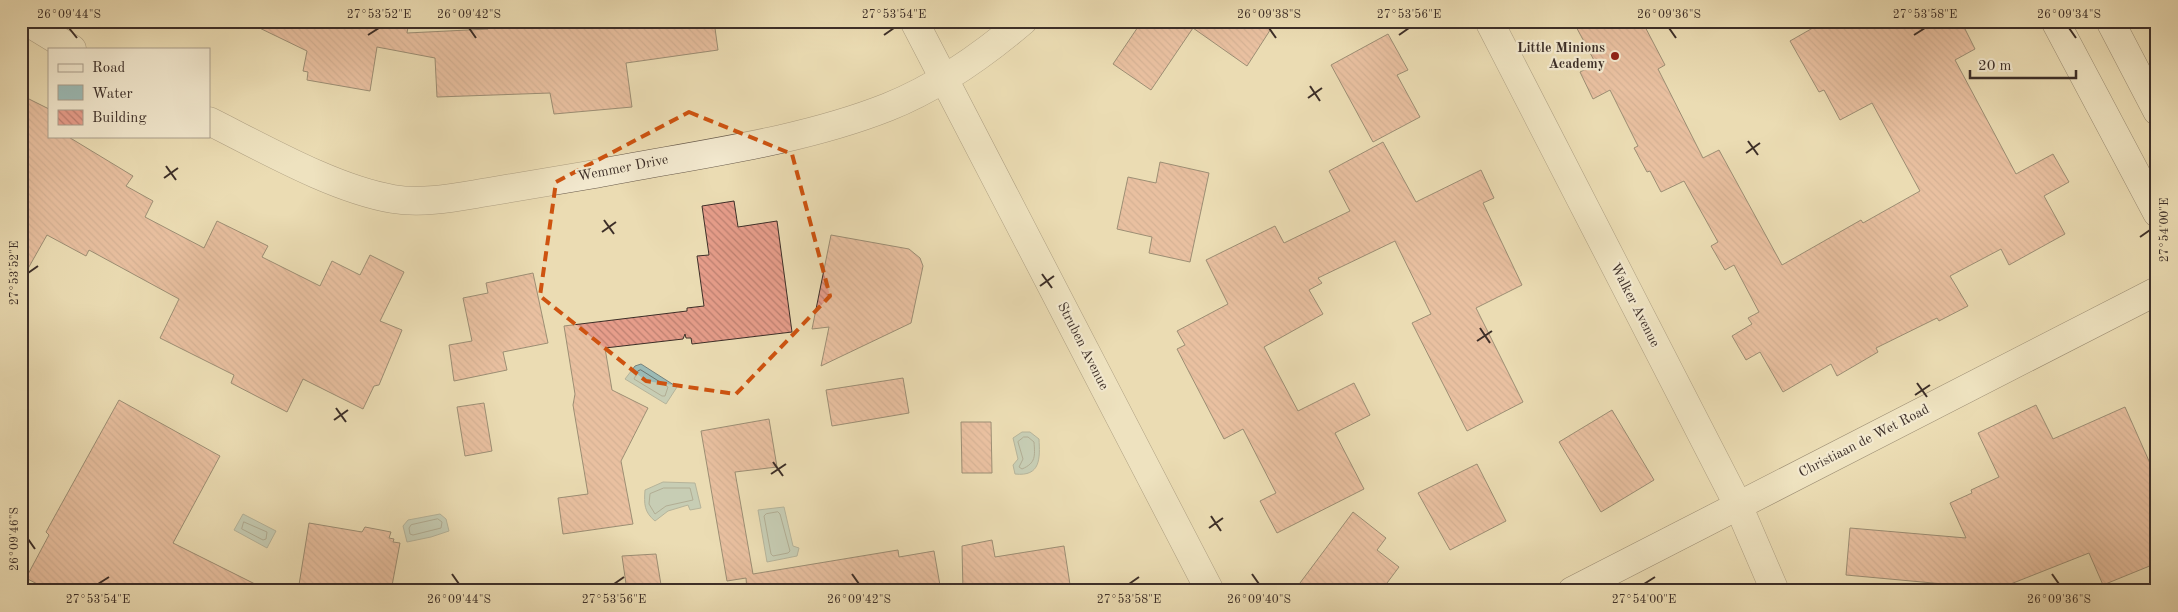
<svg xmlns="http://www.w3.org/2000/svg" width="2178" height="612" font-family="'Old Standard TT',serif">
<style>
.water{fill:#9bbab5;stroke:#75827d}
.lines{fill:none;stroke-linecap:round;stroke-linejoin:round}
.shore{stroke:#6c746e;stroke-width:1}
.building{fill:url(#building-back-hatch);stroke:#3d2f28}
.street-casing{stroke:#685a4b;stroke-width:29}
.secondary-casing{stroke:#3d2f28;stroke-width:29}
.street{stroke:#f2e8ce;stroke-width:28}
.secondary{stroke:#f2e8ce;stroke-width:28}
.marked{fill:none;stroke:#ce5310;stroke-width:4;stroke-dasharray:10 6;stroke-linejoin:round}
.ticks{fill:none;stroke:#3d2f28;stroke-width:2}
.poi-dot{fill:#8f2418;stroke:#f2e8ce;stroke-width:2}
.labels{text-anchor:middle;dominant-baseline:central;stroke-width:4.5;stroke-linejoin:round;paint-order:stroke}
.poi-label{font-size:14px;font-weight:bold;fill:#3d2f28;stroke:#f2e8ce;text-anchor:end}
.street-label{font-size:14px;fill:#3d2f28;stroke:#f2e8ce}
.neatline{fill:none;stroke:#3d2f28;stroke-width:2}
.ticks-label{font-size:12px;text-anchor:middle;fill:#3d2f28}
</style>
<defs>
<pattern id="building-back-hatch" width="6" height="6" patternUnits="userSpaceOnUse" patternTransform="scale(1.25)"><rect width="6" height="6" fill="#e69d8a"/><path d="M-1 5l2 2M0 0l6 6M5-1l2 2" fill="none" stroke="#bc8071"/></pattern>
</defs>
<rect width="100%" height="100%" fill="#ebdcb3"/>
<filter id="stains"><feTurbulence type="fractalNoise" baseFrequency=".004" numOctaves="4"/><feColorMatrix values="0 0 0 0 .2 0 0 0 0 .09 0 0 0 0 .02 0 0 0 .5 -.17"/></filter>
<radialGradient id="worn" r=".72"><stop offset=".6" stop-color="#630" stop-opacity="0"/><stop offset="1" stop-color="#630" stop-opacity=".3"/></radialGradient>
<path class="water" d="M641,364L677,387L666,404L625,379L635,366Z
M1022,432H1030L1039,439C1040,458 1041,477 1015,474L1013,465L1018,459L1013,438Z
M663,482L695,483L701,508L690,510L688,505L668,511L655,521C644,512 644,504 645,490Z
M784,507L793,546L799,548L797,556L767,562L758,510Z
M243,514L276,531L267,548L234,530Z
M440,514L446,519L449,531L431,537L407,542L403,526L408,520Z"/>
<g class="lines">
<path class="shore" d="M641,370L668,387L665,396H662L634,379L638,371Z
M1024,437H1028L1034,442C1035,456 1036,463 1022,469L1019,467L1023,459L1018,442Z
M664,488H690L693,500L666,506L655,514L649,504L650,494Z
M778,512L780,514L790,551L788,553L773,556L771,554L764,516L766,514Z
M438,519L442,522L441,528L413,535L410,534L409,528L411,525Z
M244,522L267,532L266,539L263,540L242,529Z"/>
</g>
<path class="building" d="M245,21H409L407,33L488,29V21H714L718,50L626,63L632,107L554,114L550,93L437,97L435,58L377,47L370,91L307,80L308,72L303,71L307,51Z
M1142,21H1276L1247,66L1193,28L1151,90L1113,64Z
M1573,21H1642L1665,65L1658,69L1703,158L1719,150L1782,265L1861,220L1863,223L1920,191L1872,103L1840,120L1824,90L1819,92L1790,41L1825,21H1961L1975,49L1955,60L2016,174L2053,154L2069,182L2044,196L2065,234L2009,265L2001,249L1950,276L1968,306L1939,321L1937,318L1876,348L1878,352L1837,376L1831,364L1783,392L1760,352L1746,360L1732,336L1752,324L1748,318L1759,312L1734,265L1725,270L1711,246L1718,242L1684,181L1661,192L1650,171L1647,172L1634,148L1638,146L1610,90L1593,99L1580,72L1596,64Z
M1388,34L1408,70L1397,75L1420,117L1373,142L1331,65Z
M21,95L49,109V136H67L133,176L126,186L153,201L145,217L204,248L217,221L268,246L262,257L320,286L332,261L360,275L370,255L404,272L380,321L402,330L379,385L374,386L363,409L303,379L287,412L231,383L234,375L160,338L179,299L89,250L86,256L47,235L21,281Z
M1383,142L1416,202L1481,170L1494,198L1483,203L1522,285L1476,308L1523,402L1467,431L1412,323L1431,314L1395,241L1318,278L1322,283L1309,290L1323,314L1264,347L1298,411L1354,383L1370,415L1335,433L1364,489L1277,533L1260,501L1276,493L1243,429L1224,439L1177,349L1185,345L1177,331L1228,304L1206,260L1275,226L1284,243L1350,211L1329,171Z
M1160,162L1209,173L1190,262L1149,253L1152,237L1117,229L1128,177L1156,183Z
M734,201L738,227L777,221L792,332L692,344L691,338H686L685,334L683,339L605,348L612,390L648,408L621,461L633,524L563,534L558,498L588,494L573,405L575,394L564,326L687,311V308L704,306L697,256L709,255L702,206Z
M831,235L909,249L920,258L923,266L911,323L821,366L829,327L812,329Z
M533,273L548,343L503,352L507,370L454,381L449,345L472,341L463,298L488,293L486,283Z
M903,378L909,413L832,426L826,390Z
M119,400L220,456L173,543L269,591H50L26,578L49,535L46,532Z
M484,403L492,451L465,456L457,407Z
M2036,405L2053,439L2125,407L2157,479V563L2103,585L2089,553L1998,589L1846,575L1850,528L1966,538L1950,503L1972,493L1971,490L1999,477L1978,433Z
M1612,410L1654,480L1601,512L1559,442Z
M769,419L777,467L735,472L753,574L898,550L899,557L934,551L941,591H747L746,578L727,581L701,431Z
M961,422H991L992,473H962Z
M1477,464L1506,521L1450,550L1418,493Z
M1353,512L1386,538L1377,550L1399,567L1381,591H1294Z
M309,523L362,532L365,527L391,532L389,538L394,539L393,542L400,543L391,591H298Z
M992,540L995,557L1064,546L1071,591H963L962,546Z
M656,554L662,591H627L622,556Z"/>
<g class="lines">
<defs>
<path id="street" d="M26,21L72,49
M914,21L1210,591
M1489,21L1738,505L1775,591
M209,121C263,148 334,189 393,199C424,204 457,197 488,192C524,186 560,180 595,174C692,155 797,143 888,107C938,87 982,56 1023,21"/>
<path id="secondary" d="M2055,21L2157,213
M2110,21L2157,111
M1572,591L2157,291"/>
</defs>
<use href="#street" class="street-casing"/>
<use href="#secondary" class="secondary-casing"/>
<use href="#street" class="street"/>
<use href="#secondary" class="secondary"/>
</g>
<path d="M0 0H2178V612H0ZM689,112L792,154L830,296L736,394L646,381L540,296L556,182Z" fill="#ebdcb3" fill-opacity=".55" fill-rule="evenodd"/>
<path class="marked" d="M689,112L792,154L830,296L736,394L646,381L540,296L556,182Z"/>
<path class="ticks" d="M69,28L77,38M469,28L476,38M1269,28L1276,38M1669,28L1676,38M2069,28L2076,38M368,35L379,28M884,35L894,28M1399,35L1409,28M1914,35L1925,28M1310,86L1320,101M1308,98L1322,88M1748,141L1758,155M1746,153L1760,143M166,166L176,180M164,178L178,168M604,220L614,234M602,232L616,222M2140,237L2150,230M28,273L38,266M1042,274L1052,288M1040,286L1054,276M1480,328L1490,343M1477,341L1492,331M1917,383L1927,397M1915,395L1930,385M336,408L346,422M334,420L348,410M773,462L783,476M771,474L786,464M1211,516L1221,531M1209,528L1223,518M28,539L35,549M452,574L459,584M852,574L859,584M1252,574L1259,584M2052,574L2059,584M98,584L109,577M614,584L624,577M1129,584L1139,577M1644,584L1655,577"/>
<circle class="poi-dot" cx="1615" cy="56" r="5"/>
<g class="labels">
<g class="poi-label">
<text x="1605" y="48">Little Minions<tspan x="1605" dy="16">Academy</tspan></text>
</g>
<g class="street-label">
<text transform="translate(623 168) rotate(-11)">Wemmer Drive</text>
<text transform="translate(1635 305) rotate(63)">Walker Avenue</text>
<text transform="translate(1083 346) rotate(63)">Struben Avenue</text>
<text transform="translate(1864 441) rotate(-27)">Christiaan de Wet Road</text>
</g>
</g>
<rect width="2178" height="612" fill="none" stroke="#ebdcb3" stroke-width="55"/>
<rect x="48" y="48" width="162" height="90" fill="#f2e8ce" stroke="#aa9e8c"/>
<rect x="58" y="64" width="25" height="8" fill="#f2e8ce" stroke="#aa9e8c"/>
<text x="92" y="72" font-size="15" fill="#3d2f28">Road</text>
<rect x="58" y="85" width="25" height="15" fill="#9bbab5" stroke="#aa9e8c"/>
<text x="92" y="98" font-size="15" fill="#3d2f28">Water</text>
<rect x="58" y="110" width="25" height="15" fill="url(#building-back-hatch)" stroke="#aa9e8c"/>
<text x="92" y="122" font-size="15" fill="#3d2f28">Building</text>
<path d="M1970 70v8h106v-8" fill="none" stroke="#3d2f28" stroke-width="2.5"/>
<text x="1978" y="70" font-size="15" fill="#3d2f28" stroke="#f2e8ce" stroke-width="4" paint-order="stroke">20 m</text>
<rect x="28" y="28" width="2122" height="556" class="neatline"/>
<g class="ticks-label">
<text x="69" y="18">26°09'44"S</text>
<text x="379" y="18">27°53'52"E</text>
<text x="469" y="18">26°09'42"S</text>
<text x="894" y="18">27°53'54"E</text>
<text x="1269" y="18">26°09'38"S</text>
<text x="1409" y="18">27°53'56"E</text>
<text x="1669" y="18">26°09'36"S</text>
<text x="1925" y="18">27°53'58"E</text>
<text x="2069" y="18">26°09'34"S</text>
<text transform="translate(2164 230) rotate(-90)" y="4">27°54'00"E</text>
<text transform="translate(14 273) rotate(-90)" y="4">27°53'52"E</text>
<text transform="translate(14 539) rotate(-90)" y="4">26°09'46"S</text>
<text x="98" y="603">27°53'54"E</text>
<text x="459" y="603">26°09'44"S</text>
<text x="614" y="603">27°53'56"E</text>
<text x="859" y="603">26°09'42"S</text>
<text x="1129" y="603">27°53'58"E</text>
<text x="1259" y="603">26°09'40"S</text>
<text x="1644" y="603">27°54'00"E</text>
<text x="2059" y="603">26°09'36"S</text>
</g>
<rect width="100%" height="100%" filter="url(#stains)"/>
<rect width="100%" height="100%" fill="url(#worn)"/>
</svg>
